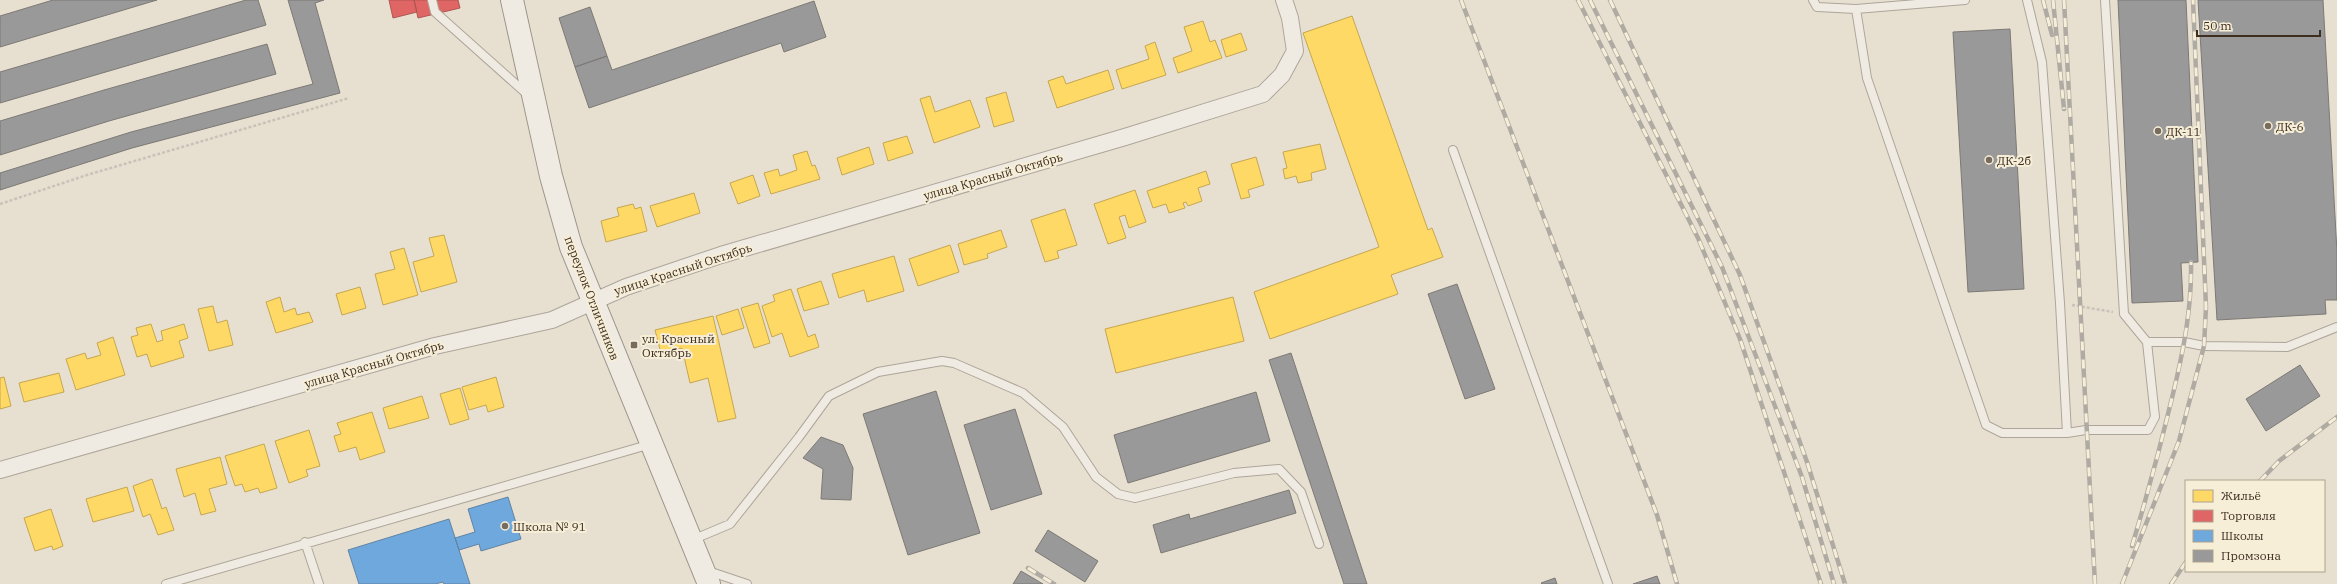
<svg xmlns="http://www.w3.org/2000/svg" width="2337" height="584" font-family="'IBM Plex Serif',serif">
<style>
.homes{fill:#ffd966;stroke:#c5a651}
.shops{fill:#e06666;stroke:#af5551}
.schools{fill:#6fa8dc;stroke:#6083a4}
.industry{fill:#999;stroke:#7d7975}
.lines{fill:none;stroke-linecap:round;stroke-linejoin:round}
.service-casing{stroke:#ada599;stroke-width:10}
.minor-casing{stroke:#ada599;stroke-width:18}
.secondary-casing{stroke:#9c958a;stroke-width:24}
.path{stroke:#c8c2b9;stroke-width:2.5;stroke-dasharray:3 2;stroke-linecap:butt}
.service{stroke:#efebe3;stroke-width:8}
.minor{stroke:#efebe3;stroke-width:16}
.secondary{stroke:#efebe3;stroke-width:22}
.rail-casing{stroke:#afaaa2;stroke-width:4.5}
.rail{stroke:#f7eed8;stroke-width:3;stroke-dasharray:9;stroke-linecap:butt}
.poi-dot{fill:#786c5e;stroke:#f7eed8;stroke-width:1.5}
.labels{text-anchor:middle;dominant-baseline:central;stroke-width:4;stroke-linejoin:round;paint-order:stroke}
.poi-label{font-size:12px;fill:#3d2e20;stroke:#f7eed8;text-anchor:start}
.street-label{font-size:12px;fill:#3d2e20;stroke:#f7eed8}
</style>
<rect width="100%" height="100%" fill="#e7e0d1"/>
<path class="homes" d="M1352,16L1428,230L1432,228L1443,257L1391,275L1398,294L1270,339L1254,292L1379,247L1303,33Z
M1203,21L1210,42L1215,40L1222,58L1178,73L1173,58L1192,51L1184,27Z
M1241,33L1247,50L1226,57L1221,40Z
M1155,42L1166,75L1122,89L1116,70L1149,59L1145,46Z
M1108,70L1114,89L1057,108L1048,81L1063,76L1066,84Z
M1006,92L1014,121L994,127L986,98Z
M930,96L935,112L970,100L980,127L934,143L920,99Z
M907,136L913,153L888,161L883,143Z
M1320,144L1326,169L1311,173L1312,180L1298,183L1296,176L1285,179L1283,169L1287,168L1283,152Z
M869,147L874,164L842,175L837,158Z
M807,151L812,166L815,165L820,179L771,194L764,173L778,169L780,176L797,170L793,155Z
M1256,157L1264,185L1248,190L1250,197L1241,199L1231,164Z
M1206,171L1210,184L1198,188L1202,201L1188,206L1186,202L1183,203L1185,208L1169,213L1166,204L1153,208L1147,191Z
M753,175L760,196L738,204L730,183Z
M1135,190L1146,222L1129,228L1125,215L1119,217L1126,238L1108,244L1094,204Z
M694,193L700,213L657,227L650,206Z
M633,204L635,209L641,207L647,231L606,242L601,221L619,216L617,208Z
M1065,209L1077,245L1057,251L1059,258L1045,262L1031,220Z
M1001,230L1007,247L987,254L988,258L964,265L958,244Z
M444,235L457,282L421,292L413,262L434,256L429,238Z
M950,245L959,272L918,286L909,259Z
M404,248L418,295L383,305L375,274L395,269L390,252Z
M894,256L904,291L867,302L864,290L839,298L832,274Z
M821,281L829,304L804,311L797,289Z
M360,287L366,308L342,315L336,294Z
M791,289L808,337L815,334L819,347L790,357L782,333L772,337L762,306L775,301L773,295Z
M280,297L284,312L295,308L297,315L309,312L313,322L276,333L266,302Z
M1233,297L1244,341L1116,373L1105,329Z
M758,303L770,343L754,348L741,308Z
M213,306L217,323L227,320L233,345L209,351L198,309Z
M738,309L744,328L722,335L716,316Z
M713,316L736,418L718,422L708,378L690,383L682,348L661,353L655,330Z
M151,324L157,342L163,340L161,331L184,324L188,338L179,341L184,357L151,367L147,354L137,357L131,337L138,335L136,328Z
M113,337L125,375L76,390L66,359L85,353L87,359L101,355L97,343Z
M59,373L64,392L24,402L19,383Z
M4,377L11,406L0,409V378Z
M496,377L504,407L488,412L486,405L469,410L462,387Z
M460,388L469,419L450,425L440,394Z
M422,396L429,418L389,429L383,408Z
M372,412L385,452L360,460L356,447L339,452L334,436L341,434L337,423Z
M309,430L320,466L306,470L308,476L289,483L275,441Z
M264,444L277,488L260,493L258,488L245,492L242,484L235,486L225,456Z
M220,457L227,484L209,489L216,511L201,515L195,493L184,497L176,469Z
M152,479L162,509L166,507L174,530L158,535L150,514L143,517L133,486Z
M127,487L134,511L93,522L86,499Z
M51,509L63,546L53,550L52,546L35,551L24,518Z"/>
<path class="shops" d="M389,0H414L417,12L393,18Z
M414,0H458L460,8L418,18Z"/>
<path class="schools" d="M508,497L521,539L481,551L479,544L459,550L455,538L475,532L468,509Z
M449,519L470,584H444L443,582L435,584H359L348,550Z"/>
<path class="industry" d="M53,0H157L0,47V16Z
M246,0H258L266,25L0,103V72Z
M288,0H324L315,3L340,93L132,148L0,190V173L131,132L313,84Z
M2118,0H2186L2198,262L2181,263L2183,301L2132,303Z
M2198,0H2323L2337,252V300H2325L2326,314L2217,320Z
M814,1L826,37L784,52L781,43L589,108L575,67L607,56L612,70Z
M590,7L607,56L575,67L559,18Z
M2010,29L2024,289L1968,292L1953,32Z
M267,44L276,74L109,121L0,155V121L104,90Z
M1457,284L1495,389L1465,399L1428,294Z
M1291,353L1367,584H1344L1269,360Z
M2300,365L2320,396L2266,431L2246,399Z
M936,391L980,533L908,555L863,414Z
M1256,392L1270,441L1128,483L1114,435Z
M1015,409L1042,494L991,510L964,425Z
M821,437L843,445L853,468L851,500L821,499L823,469L803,458Z
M1289,490L1296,513L1161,553L1153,525L1189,514L1190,519Z
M1048,530L1098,561L1085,582L1035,551Z
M1021,571L1043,584H1013Z
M1657,576L1660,584H1633Z
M1555,578L1557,584H1542L1541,583Z"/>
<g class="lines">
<defs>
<path id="service" d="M432,0L435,12L528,95
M1813,0L1817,7L1856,9L1965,0
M2027,0L2042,62L2060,303L2067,433
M2105,0L2124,314L2147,342H2184L2204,346L2287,347L2337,327
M1856,9L1867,78L1986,425L2002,433H2067L2086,430H2148L2155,417L2147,342
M1453,150L1608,584
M692,540L730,524L799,437L829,396L878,372L942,361L954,363L1023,393L1063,427L1096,477L1118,494L1135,498L1234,473L1279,469L1301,492L1319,544
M305,542L319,584
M708,571L747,584
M166,584L651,444"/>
<path id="minor" d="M0,470L435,346L552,320L626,287L721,255L1125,137L1263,94L1282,75L1295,51L1290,18L1284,0"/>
<path id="secondary" d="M512,0L551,176L571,247L709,584"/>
</defs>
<use href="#service" class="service-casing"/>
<use href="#minor" class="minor-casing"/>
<use href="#secondary" class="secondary-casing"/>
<path class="path" d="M0,204L87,175L349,98
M2072,305L2113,312"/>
<use href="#service" class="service"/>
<use href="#minor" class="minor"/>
<use href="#secondary" class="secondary"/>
<defs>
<path id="rail" d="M1461,0L1657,515L1677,584
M1578,0L1698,238L1740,339L1821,584
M1590,0L1722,267L1802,477L1834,584
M1610,0L1740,275L1807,462L1845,584
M2043,0L2052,35
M2053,0L2064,109
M2064,0L2095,584
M2260,481L2279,461L2337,417
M2132,546C2147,496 2160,448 2172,398C2183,353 2192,309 2191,262
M1028,568L1054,584
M2122,584L2179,441L2204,346L2206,307L2193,0
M2171,584L2186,562"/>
</defs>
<use href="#rail" class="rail-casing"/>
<use href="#rail" class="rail"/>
</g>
<g class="poi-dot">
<circle cx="2268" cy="126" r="4"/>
<circle cx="2158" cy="131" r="4"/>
<circle cx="1989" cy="160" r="4"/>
<rect x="630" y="341" width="8" height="8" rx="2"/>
<circle cx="505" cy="526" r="4"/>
</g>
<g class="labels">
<g class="poi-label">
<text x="2276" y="126">ДК-6</text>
<text x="2166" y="131">ДК-11</text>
<text x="1997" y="160">ДК-2б</text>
<text x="642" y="338">ул. Красный<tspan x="642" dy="14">Октябрь</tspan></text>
<text x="513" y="526">Школа № 91</text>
</g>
<g class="street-label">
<text transform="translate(993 176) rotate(-16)">улица Красный Октябрь</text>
<text transform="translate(683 269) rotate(-18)">улица Красный Октябрь</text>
<text transform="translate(592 298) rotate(69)">переулок Отличников</text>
<text transform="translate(374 364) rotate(-16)">улица Красный Октябрь</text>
</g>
</g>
<rect x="2185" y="480" width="140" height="92" fill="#f7eed8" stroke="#ada18e"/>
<rect x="2193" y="490" width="20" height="12" fill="#ffd966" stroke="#ada18e"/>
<text x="2221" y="500" font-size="12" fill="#3d2e20">Жильё</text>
<rect x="2193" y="510" width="20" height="12" fill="#e06666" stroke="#ada18e"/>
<text x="2221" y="520" font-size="12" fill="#3d2e20">Торговля</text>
<rect x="2193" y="530" width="20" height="12" fill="#6fa8dc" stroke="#ada18e"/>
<text x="2221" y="540" font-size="12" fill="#3d2e20">Школы</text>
<rect x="2193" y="550" width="20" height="12" fill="#999999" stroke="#ada18e"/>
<text x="2221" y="560" font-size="12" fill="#3d2e20">Промзона</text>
<path d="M2197 30v6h123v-6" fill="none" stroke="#3d2e20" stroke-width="2"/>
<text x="2203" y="30" font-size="12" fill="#3d2e20" stroke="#f7eed8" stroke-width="3" paint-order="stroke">50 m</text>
</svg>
